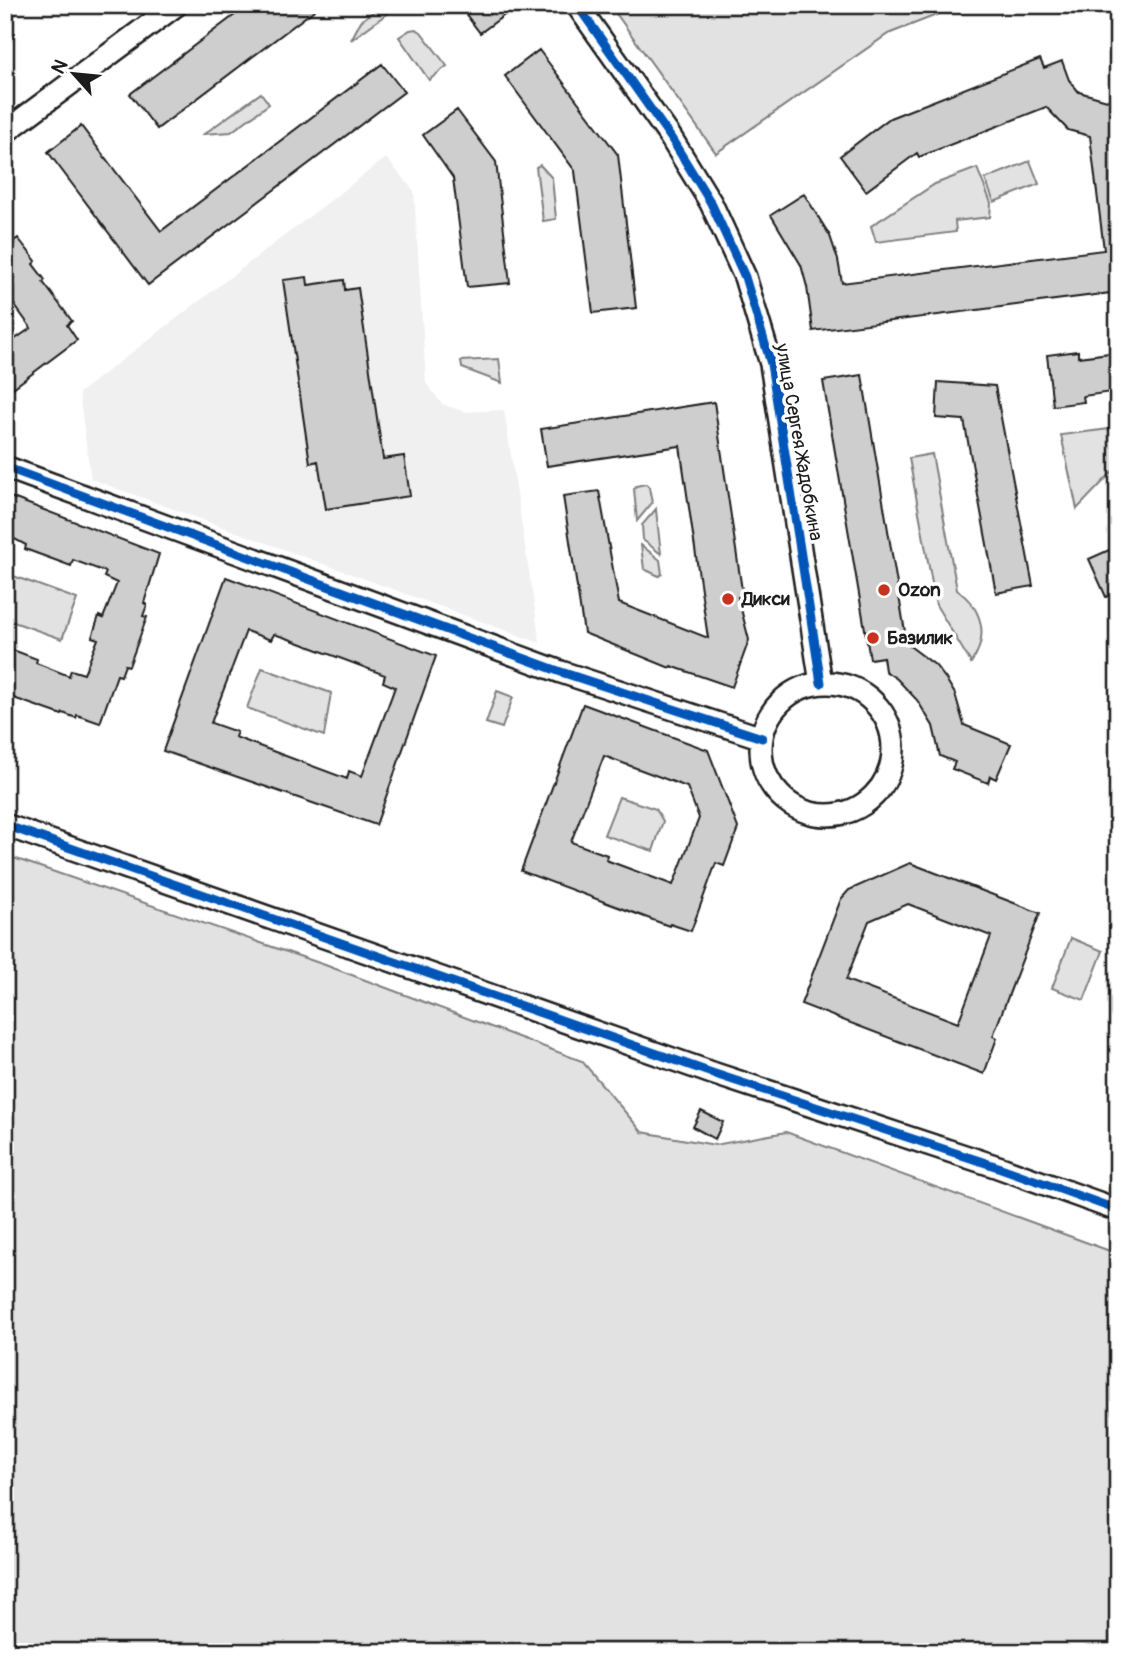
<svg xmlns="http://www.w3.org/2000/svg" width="1123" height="1657" font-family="Pangolin,sans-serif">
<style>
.built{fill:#f0f0f0}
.green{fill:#e2e2e2;stroke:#7f7f7f;stroke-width:2}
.building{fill:#cecece;stroke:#1c1c1c;stroke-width:2;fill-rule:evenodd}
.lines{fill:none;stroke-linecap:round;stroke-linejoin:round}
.street-casing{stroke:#1c1c1c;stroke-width:26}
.street{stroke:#fff;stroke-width:21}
.cycleway-casing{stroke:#fff;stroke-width:13}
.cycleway{stroke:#0057b8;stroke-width:9}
.poi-dot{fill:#c8321e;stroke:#fff;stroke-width:2.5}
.labels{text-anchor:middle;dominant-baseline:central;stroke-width:7;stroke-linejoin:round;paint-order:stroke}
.street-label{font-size:19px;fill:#1c1c1c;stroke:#fff}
.poi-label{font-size:19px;font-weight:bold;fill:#1c1c1c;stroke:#fff;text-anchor:start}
</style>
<rect width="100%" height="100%" fill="#fff"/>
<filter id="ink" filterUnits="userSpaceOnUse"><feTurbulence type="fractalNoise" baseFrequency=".0143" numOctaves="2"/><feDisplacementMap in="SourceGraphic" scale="14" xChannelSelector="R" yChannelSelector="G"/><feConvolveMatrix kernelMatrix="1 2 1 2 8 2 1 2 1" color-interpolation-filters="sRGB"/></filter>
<g filter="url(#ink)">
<path class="built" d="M386,158L414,191L426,383L442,404L465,412L504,410L540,643L91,479L79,393Z"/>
<path class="green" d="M382,5H399L351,40L361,21Z
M610,5H962L888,34L716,153Z
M416,29L421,32L447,66L429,80L399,37L410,30Z
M261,93L269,104L231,132L204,134Z
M1030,161L1039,184L994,202L985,179Z
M540,165L552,178L556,219L543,221L536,167Z
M977,168L991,203L990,217L955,221L956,232L876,242L871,226L935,184Z
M499,359L502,383L462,368L461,361Z
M1118,428V466L1077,509L1061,435Z
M932,454L957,590C982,608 990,636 971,663L936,605L909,458Z
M646,484L649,487L652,503L637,521L634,489L636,486Z
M656,509V510L661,554L643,540L642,525Z
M641,545L660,560L662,574L659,576L644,569Z
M5,573L77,599L62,639L5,619Z
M262,668L331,693L324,736L247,708Z
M497,691L513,697L502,728L486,723Z
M619,797L656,809L663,821L653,851L604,835Z
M5,855L325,965L582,1061L642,1132L715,1145L786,1132L1118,1254V1652H5Z
M1071,938L1103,951L1084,1000L1052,988Z"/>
<path class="building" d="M248,5H321L157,129L130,94Z
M459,5H518L480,33Z
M539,50L618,155L636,308L593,313L575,171L505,76Z
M1040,59L1044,68L1062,61L1069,80L1079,92L1118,103V292L813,331L807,287L801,265L771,215L804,194L830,236L838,260L842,283L1104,250L1090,136L1068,130L1046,107L919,157L917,153L866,191L840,156L890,118Z
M382,64L404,92L148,285L48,152L81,126L161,231Z
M457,110L496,162L510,283L467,287L453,178L423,135Z
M18,238L36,261L33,264L45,280L43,282L72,321L67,325L77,340L5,394V346L31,328L5,292V247Z
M307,277L308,285L344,280L345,290L358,288L383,459L404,456L410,496L326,509L318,461L310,463L283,280Z
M1078,351V357L1118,352V391L1083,396L1084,402L1053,406L1047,355Z
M862,375L907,644L935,665L946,679L955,694L964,725L1011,744L996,779L990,776L988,783L952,769L955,762L940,756L933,726L917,700L897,679L885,671L883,657L870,659L823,381Z
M938,382L995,386L1033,586L996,593L964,420L936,418Z
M714,402L743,597H738L749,640L732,687L671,666L670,668L584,633L563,496L599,491L619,603L708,638L680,446L547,466L541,429Z
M5,495L159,554L144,603L147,605L143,616L147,617L129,666L125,665L121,676L117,675L100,723L77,715L76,718L63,713L62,715L5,695V647L37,659L36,663L69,676L71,670L84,674L98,639L92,637L99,616L103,618L117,583L104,577L106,572L73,560L71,566L25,549L26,545L5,534Z
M1118,546V592L1106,597L1089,559Z
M226,577L436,656L376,825L163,751ZM246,631L271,640L274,634L289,639L385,675L383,682L395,687L362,776L349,771L347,779L235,737L237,732L211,723Z
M583,704L708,750L738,828L724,866L716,863L691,931L670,924L669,926L521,871ZM604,756L687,787L699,818L673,885L606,860L607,855L571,842Z
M910,863L1040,913L993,1036L997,1038L984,1074L801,1004L841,899L849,890ZM908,904L991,936L958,1023L846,980L869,921Z
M701,1111L723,1122L715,1139L693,1127Z"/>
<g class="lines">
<defs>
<path id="street" d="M577,5L671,138L711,203L745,277L771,364L821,683
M5,132L176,5
M5,467L561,672L762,738
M761 749a66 66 0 1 1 132 0a66 66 0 1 1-132 0Z
M5,825L712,1073L998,1167L1118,1210"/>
</defs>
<use href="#street" class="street-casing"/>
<use href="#street" class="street"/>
<defs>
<path id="cycleway" d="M577,5L671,138L711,203L745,277L771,364L821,683
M5,467L561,672L762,738
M5,825L712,1073L998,1167L1118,1210"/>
</defs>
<use href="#cycleway" class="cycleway-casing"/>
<use href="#cycleway" class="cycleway"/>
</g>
</g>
<g class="poi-dot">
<circle cx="884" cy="590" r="7"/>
<circle cx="728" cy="599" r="7"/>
<circle cx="873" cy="638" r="7"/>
</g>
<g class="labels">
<g class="street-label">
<text transform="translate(799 442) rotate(80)">улица Сергея Жадобкина</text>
</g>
<g class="poi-label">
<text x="898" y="590">Ozon</text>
<text x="742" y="599">Дикси</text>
<text x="887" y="638">Базилик</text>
</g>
</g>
<rect width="1123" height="1657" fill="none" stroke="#fff" stroke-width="28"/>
<rect x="14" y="14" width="1095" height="1629" fill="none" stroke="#1c1c1c" stroke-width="2.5" filter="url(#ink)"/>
<g transform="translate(74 74) rotate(297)" stroke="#ffffff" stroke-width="5" paint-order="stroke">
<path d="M0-5L12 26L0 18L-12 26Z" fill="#1c1c1c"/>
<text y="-10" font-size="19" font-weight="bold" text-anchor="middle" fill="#1c1c1c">N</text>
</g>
</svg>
